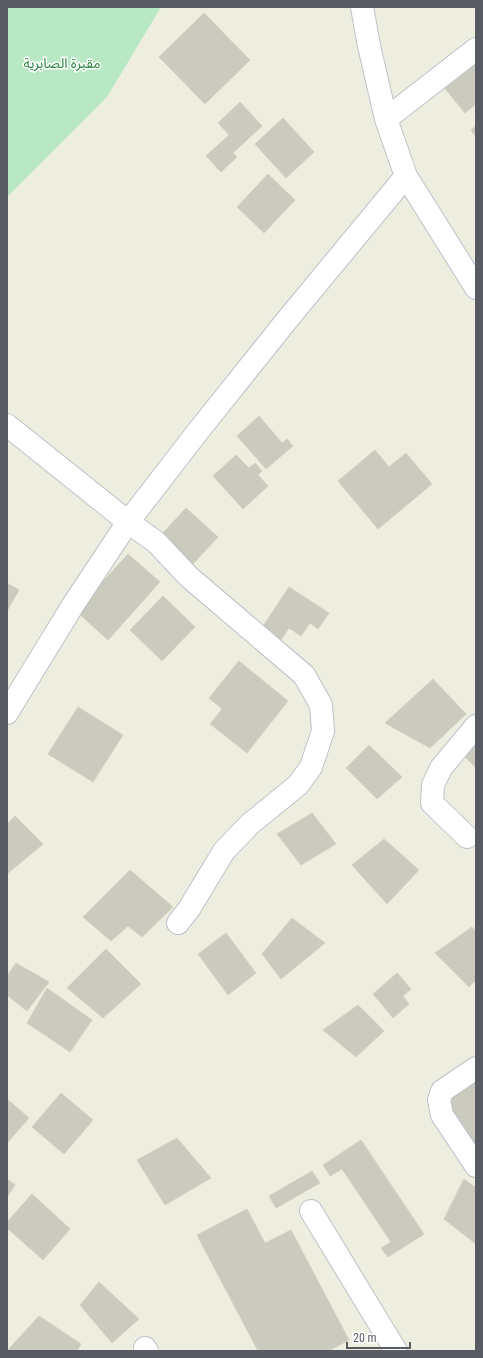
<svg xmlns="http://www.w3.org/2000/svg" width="483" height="1358" font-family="'Roboto Condensed','Noto Sans Arabic',sans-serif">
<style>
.green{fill:#b9e8c5}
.building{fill:#cbcabf;stroke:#d3d2be}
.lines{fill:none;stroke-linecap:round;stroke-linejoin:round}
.minor-casing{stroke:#bfc1c9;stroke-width:24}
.minor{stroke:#fff;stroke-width:22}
.labels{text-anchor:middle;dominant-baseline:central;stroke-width:3;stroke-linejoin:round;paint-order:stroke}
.park-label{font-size:14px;fill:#2d8746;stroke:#fff}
</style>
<rect width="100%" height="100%" fill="#eeeee0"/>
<path class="green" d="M7,7H161L107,97L7,197Z"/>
<path class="building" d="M204,13L250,60L205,104L159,57Z
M474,60L476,64V104L465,113L442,85Z
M240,102L262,126L233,153L237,157L221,172L206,156L229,135L218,123Z
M283,118L314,152L286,178L255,144Z
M476,126V137L471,130Z
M268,174L295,200L264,233L237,207Z
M259,416L282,443L287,439L293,446L266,469L237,436Z
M375,450L389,467L406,453L432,484L378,529L338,481Z
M236,455L249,468L255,463L262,471L258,475L268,486L243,509L213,476Z
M186,508L218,537L178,580L148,549Z
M128,554L160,582L108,640L76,611Z
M7,583L19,590L7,611Z
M289,587L329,613L318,629L310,623L301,636L289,628L279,643L260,631Z
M163,596L195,627L162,661L130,630Z
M239,661L288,701L247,753L210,724L222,709L209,698Z
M433,679L466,714L430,748L385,723Z
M78,707L123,735L93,782L48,754Z
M476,738V768L462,754Z
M369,745L402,777L377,799L346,768Z
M312,813L336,844L301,865L277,834Z
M15,816L43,844L7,874V824Z
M384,839L419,870L387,904L352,865Z
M130,870L173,907L142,937L128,926L111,941L83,917Z
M292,918L325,943L281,979L262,954Z
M472,927L476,931V980L469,987L435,953Z
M226,933L256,973L228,995L198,954Z
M106,949L141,984L103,1018L67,988Z
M16,963L49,982L27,1011L7,995V976Z
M397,973L411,989L403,996L409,1004L393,1018L373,994Z
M47,988L92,1020L70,1052L27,1023Z
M358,1005L384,1031L356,1057L323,1030Z
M476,1075V1151L442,1101Z
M61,1093L93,1120L64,1154L32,1127Z
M7,1099L29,1118L7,1143Z
M177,1138L211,1178L165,1205L137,1160Z
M361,1140L424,1234L388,1257L381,1248L391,1242L342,1169L330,1176L323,1165Z
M312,1171L320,1183L276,1208L269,1196Z
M7,1179L15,1185L7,1197Z
M464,1179L476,1188V1244L444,1219Z
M32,1194L70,1229L43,1260L7,1228V1222Z
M247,1209L265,1243L291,1230L349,1340L328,1351H258L197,1235Z
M99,1282L139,1319L112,1343L80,1305Z
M39,1316L81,1344L77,1351H7Z"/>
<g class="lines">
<defs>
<path id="minor" d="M362,7L369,46L386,119L406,176L476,288
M386,119L476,49
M7,425L128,522L156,542L189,577L304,675L321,705L323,731L311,767L298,785L250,824L224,851L189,909L178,923
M7,713L73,605L128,522L199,430L287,320L406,176
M467,837L432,803L433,785L441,768L476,726
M476,1068L442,1091L439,1100L442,1115L476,1166
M311,1211L396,1351
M145,1348L147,1351"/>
</defs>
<use href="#minor" class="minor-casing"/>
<use href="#minor" class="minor"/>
</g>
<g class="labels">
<g class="park-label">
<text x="62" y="63">مقبرة الصابرية</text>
</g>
</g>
<rect width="483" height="1358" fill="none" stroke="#595b63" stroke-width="16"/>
<path d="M347 1342v6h63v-6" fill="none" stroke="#595b63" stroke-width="2"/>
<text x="353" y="1342" font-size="12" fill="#595b63" stroke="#ffffff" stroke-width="3" paint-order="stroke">20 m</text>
</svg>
